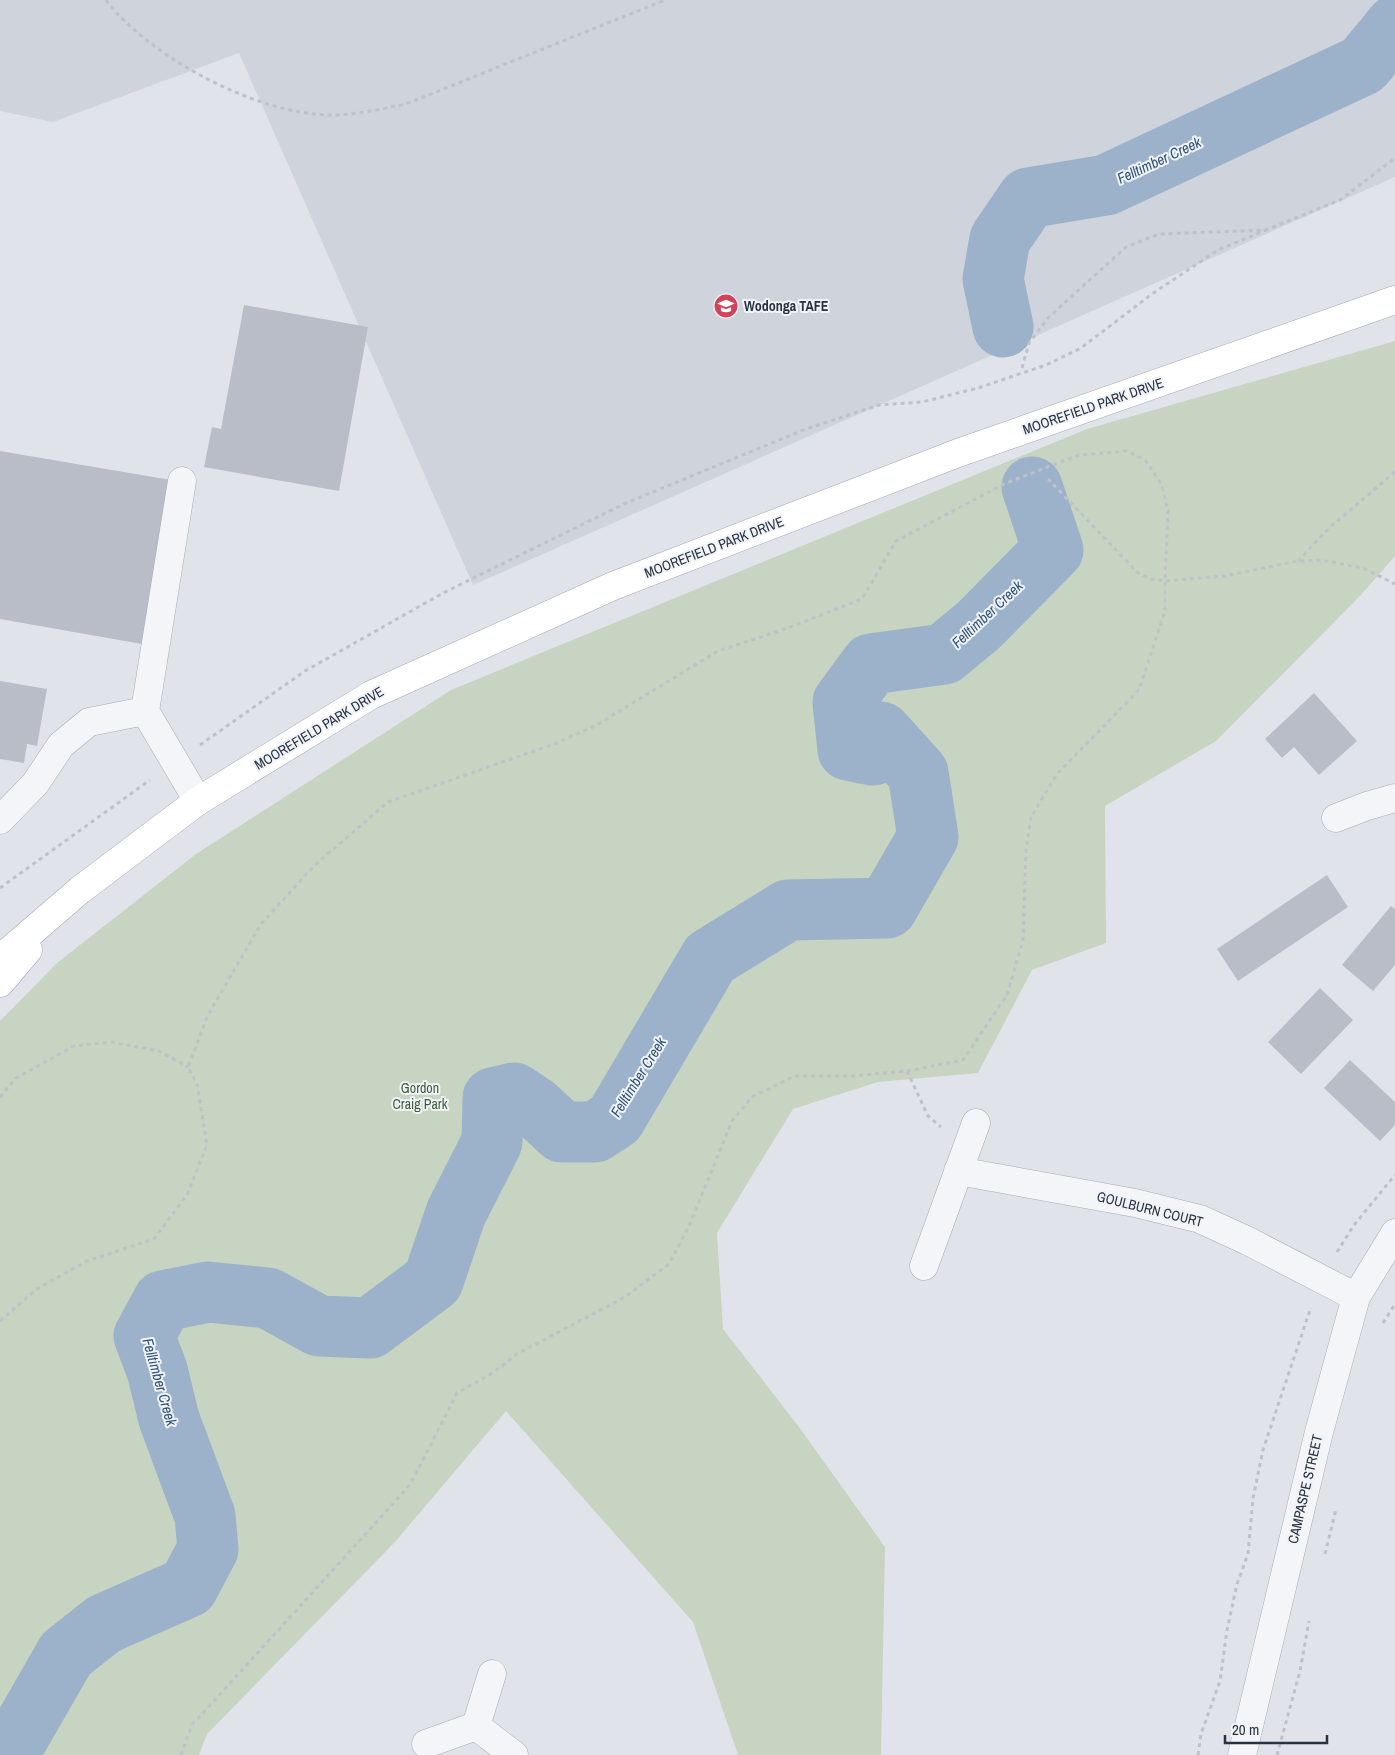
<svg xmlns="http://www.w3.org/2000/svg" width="1395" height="1755" font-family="'Archivo Narrow',sans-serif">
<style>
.built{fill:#ced3dc}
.green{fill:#c6d4c1}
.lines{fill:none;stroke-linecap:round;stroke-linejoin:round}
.river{stroke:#9bb2ca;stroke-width:61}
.building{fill:#b8bdc7}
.minor-casing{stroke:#a5abb4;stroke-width:29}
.major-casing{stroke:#9fa8b6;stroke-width:29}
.path{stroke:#bec2c8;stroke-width:3;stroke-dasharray:4 4;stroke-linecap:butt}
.minor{stroke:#f3f5f8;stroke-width:28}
.major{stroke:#fff;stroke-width:28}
.labels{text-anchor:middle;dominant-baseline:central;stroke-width:4;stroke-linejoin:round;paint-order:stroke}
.poi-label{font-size:14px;font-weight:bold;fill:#293241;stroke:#f0f3f7;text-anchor:start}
.street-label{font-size:14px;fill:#293241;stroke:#f0f3f7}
.park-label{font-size:14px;fill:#3d5d36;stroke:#f0f3f7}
.water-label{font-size:15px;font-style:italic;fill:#325176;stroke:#f0f3f7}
</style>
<rect width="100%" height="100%" fill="#e0e4ea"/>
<path class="built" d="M0,0H1395V177L473,585L239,53L53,122L0,111Z"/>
<path class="green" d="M1395,341V556L1360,596L1216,741L1105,806L1106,943L1032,970L978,1073L878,1082L793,1109L717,1233L723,1329L799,1427L885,1547L881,1755H738L693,1622L506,1411L395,1542L207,1734L199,1755H0V1021L57,963L196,854L451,690L1087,429Z"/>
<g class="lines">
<path class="river" d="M1003,327L993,279L1000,239L1028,198L1106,185L1363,65L1395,26
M8,1755L66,1654L104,1624L188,1587L208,1549L205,1516L169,1419L157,1370L144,1336L163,1301L208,1292L268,1298L319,1326L370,1328L433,1281L456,1213L492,1142L493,1098L514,1093L535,1107L562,1132H595L615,1119L710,958L788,910L887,908L928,837L918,773L881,732L873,755L848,750L843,702L871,664L944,654L979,625L1053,550L1032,487"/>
</g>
<path class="building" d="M244,305L368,327L339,491L204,467L212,427L221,429Z
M0,451L171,480L142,644L0,619Z
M0,681L47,689L37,746L27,744L24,763L0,759Z
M1314,693L1357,741L1319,775L1294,747L1282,758L1265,739Z
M1327,875L1348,907L1238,981L1217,949Z
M1391,906L1395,909V965L1373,991L1342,965Z
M1320,988L1353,1020L1301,1074L1268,1042Z
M1350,1060L1395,1102V1125L1380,1141L1324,1088Z"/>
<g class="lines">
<defs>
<path id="minor" d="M145,711L182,481
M1336,818L1367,806L1395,798
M0,820L35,784L61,745L89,722L145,711L198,801
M958,1171L1135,1203L1200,1219L1248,1241L1356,1297
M924,1266L976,1123
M476,1726L492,1674
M426,1744L476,1726L514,1755
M1242,1755L1319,1432L1356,1297L1395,1233"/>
<path id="major" d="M0,959L80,890L198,801L371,695L613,586L958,453L1395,300
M0,983L28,950"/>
</defs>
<use href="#minor" class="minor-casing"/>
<use href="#major" class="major-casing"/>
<path class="path" d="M106,0C149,57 258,115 331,115C356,115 381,109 406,104L665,0
M1022,368L1029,343L1049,317L1126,247L1159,234L1266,230L1340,200L1395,158
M1298,561L1330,527L1395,472
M200,745L305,671L443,593L626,503L806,429L879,405L922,402L978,388L1046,365L1081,348L1152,294L1218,250L1266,230
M0,888L150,780
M907,1071L928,1116L941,1127
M0,1097L16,1078L74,1046L111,1042L159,1051L188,1067
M1337,1252L1354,1225L1395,1175
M0,1321L37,1289L87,1261L154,1239L187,1195L207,1145L197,1084L188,1067L208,1015L261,924L315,865L388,802L554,744L595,726L718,651L788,628L862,599L896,541L1006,483L1079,455L1127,451L1145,460L1162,485L1168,511L1165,581L1225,576L1298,561L1321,560L1363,568L1395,584
M1383,1323L1395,1304
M1325,1554L1336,1509
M181,1755L192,1725L410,1485L457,1393L491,1374L517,1354L625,1297L669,1264L689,1226L732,1121L752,1097L795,1076H851L907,1071L963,1060L1007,995L1023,941L1026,850L1031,817L1057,774L1139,690L1165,611V581L1151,579L1138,573L1048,479
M1198,1755L1201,1734L1220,1681L1227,1630L1237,1584L1248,1554L1253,1498L1263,1450L1311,1307
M1277,1755L1300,1671L1309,1621"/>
<use href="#minor" class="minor"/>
<use href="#major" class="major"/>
</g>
<defs>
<symbol id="university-disc" viewBox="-11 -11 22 22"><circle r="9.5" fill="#d1435a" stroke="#f0f3f7"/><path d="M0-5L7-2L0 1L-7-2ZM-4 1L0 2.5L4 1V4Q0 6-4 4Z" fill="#fff"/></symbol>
</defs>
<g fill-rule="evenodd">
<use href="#university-disc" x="712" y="292" width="28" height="28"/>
</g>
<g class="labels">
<g class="poi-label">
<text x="744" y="306">Wodonga TAFE</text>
</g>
<g class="street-label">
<text transform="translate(1093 406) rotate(-19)">MOOREFIELD PARK DRIVE</text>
<text transform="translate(714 547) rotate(-21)">MOOREFIELD PARK DRIVE</text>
<text transform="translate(319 728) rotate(-31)">MOOREFIELD PARK DRIVE</text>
<text transform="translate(1150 1209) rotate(14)">GOULBURN COURT</text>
<text transform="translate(1305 1489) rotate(-77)">CAMPASPE STREET</text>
</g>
<g class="park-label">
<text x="420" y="1088">Gordon<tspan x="420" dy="16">Craig Park</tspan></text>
</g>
<g class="water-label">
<text transform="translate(1159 160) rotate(-25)">Felltimber Creek</text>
<text transform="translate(987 614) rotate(-43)">Felltimber Creek</text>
<text transform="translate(638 1077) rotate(-58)">Felltimber Creek</text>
<text transform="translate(160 1382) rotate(74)">Felltimber Creek</text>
</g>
</g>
<path d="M1225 1735v8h102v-8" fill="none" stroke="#293241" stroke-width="2.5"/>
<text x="1232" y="1735" font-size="15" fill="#293241" stroke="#f0f3f7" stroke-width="4" paint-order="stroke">20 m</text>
</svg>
